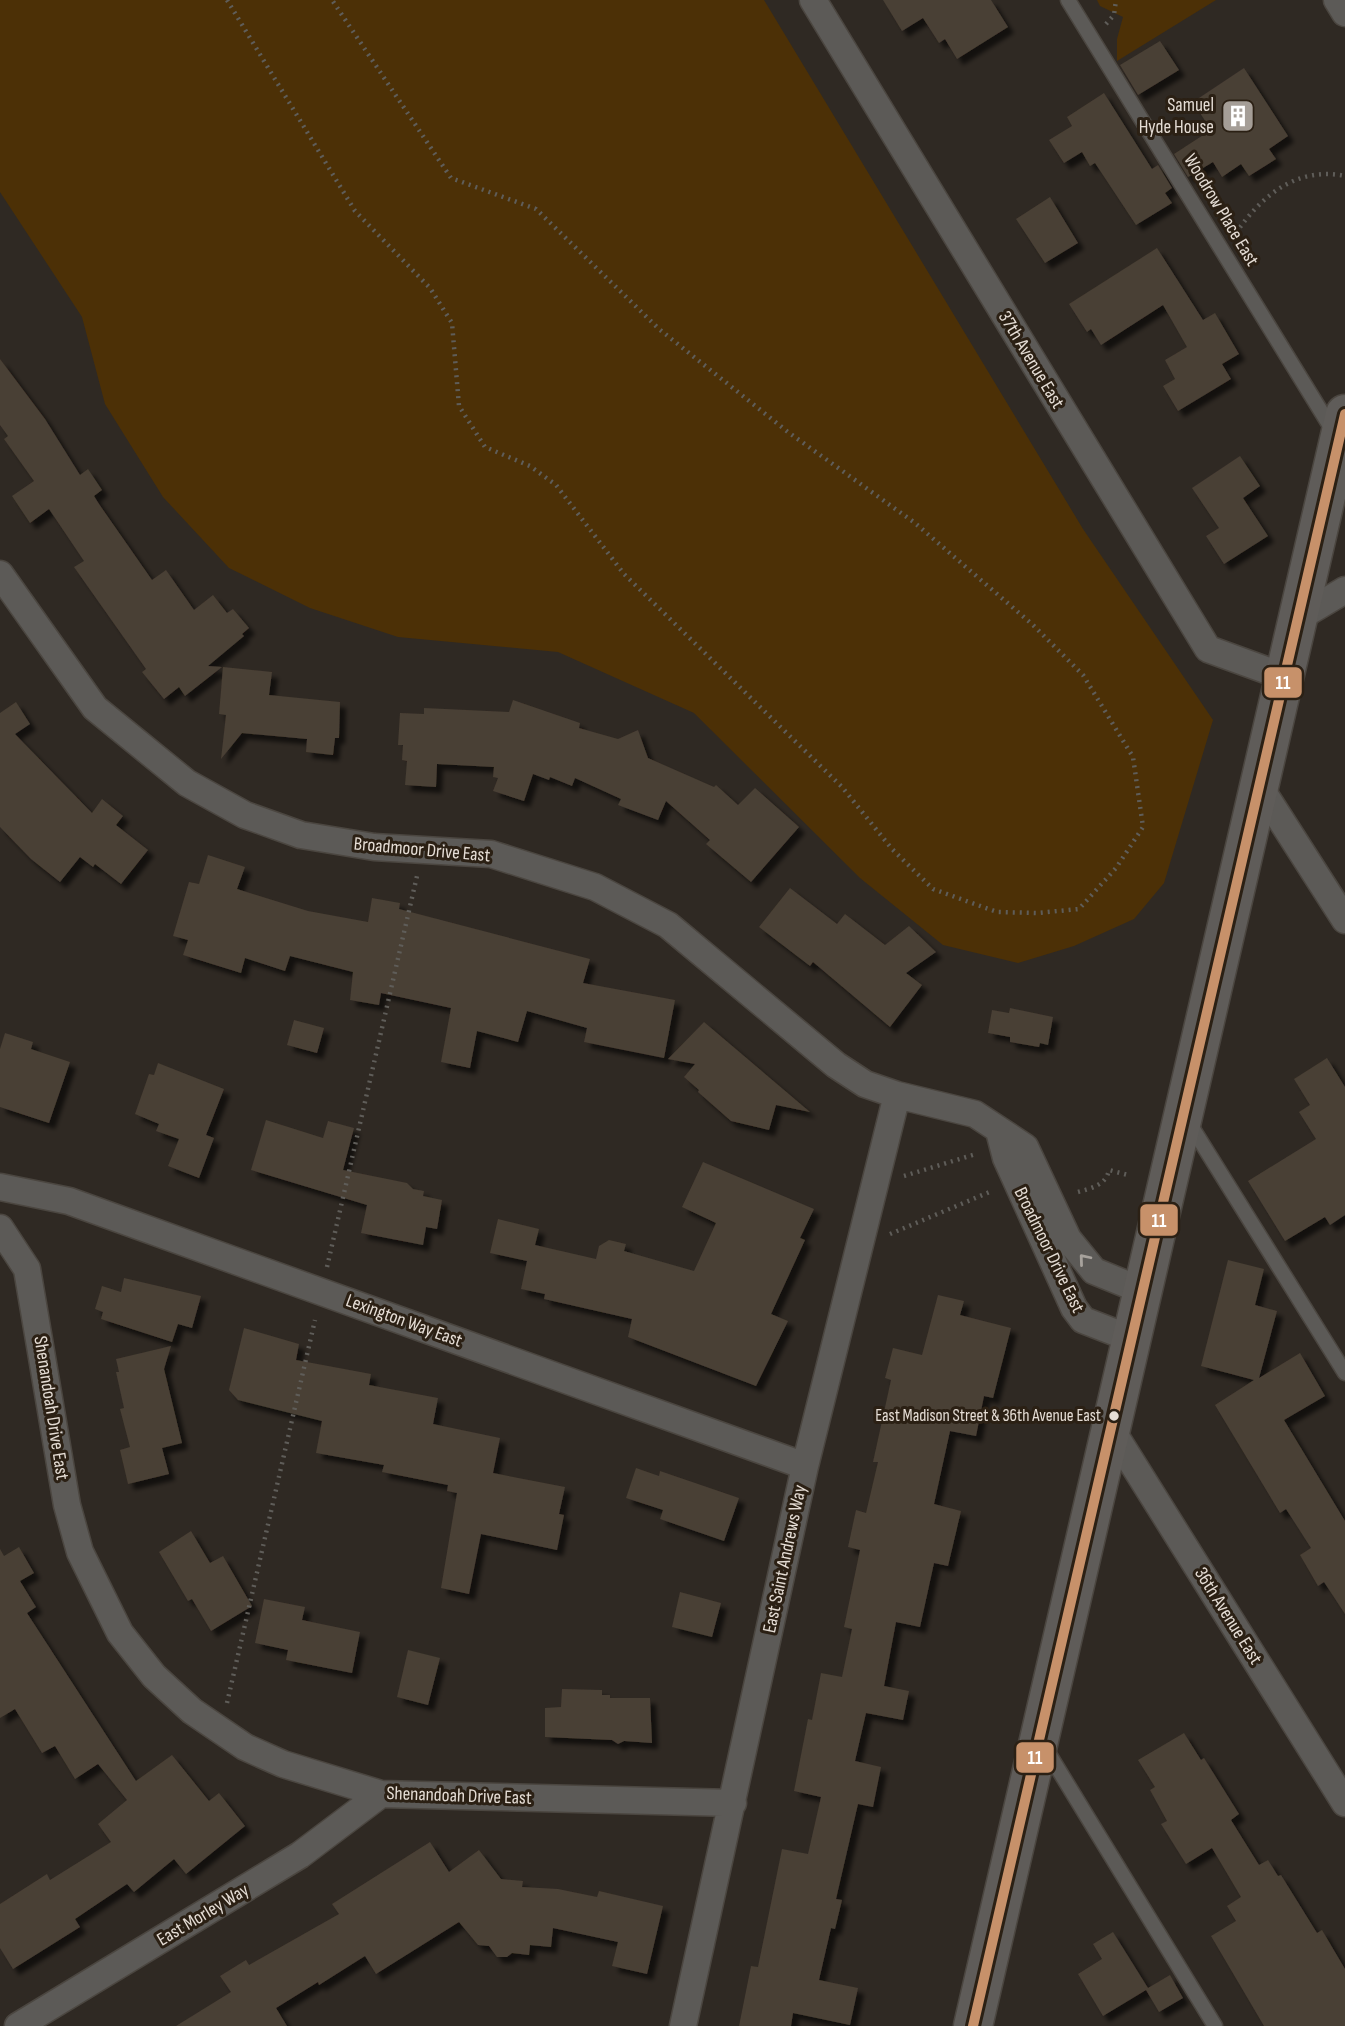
<svg xmlns="http://www.w3.org/2000/svg" width="1345" height="2026" font-family="'Sofia Sans Condensed',sans-serif">
<style>
.green{fill:#4c3006}
.building{fill:#493f34;filter:url(#shadow)}
.lines{fill:none;stroke-linecap:round;stroke-linejoin:round}
.service-casing{stroke:#4b4640;stroke-width:17}
.minor-casing{stroke:#4b4640;stroke-width:29}
.secondary-casing{stroke:#4b4640;stroke-width:41}
.path{stroke:#5f5d59;stroke-width:4.5;stroke-dasharray:2 5;stroke-linecap:butt}
.service{stroke:#5c5a57;stroke-width:14}
.minor{stroke:#5c5a57;stroke-width:26}
.secondary{stroke:#5f5c59;stroke-width:38}
.bus-1-casing{stroke:#2b2014;stroke-width:16}
.bus-1{stroke:#c7916a;stroke-width:10}
.oneway{stroke:#a7a29c}
.bus-dot{fill:#e5ddd5;stroke:#2b2014;stroke-width:2.5}
.labels{text-anchor:middle;dominant-baseline:central;stroke-width:6;stroke-linejoin:round;paint-order:stroke}
.bus-label{font-size:17px;fill:#e5ddd5;stroke:#2b2014;text-anchor:end}
.poi-label{font-size:19px;fill:#e5ddd5;stroke:#2b2014;text-anchor:end}
.street-label{font-size:19px;fill:#e5ddd5;stroke:#2b2014}
.line-badge{stroke:#2b2014;stroke-width:2.5}
.badge-label{font-size:19px;text-anchor:middle;font-weight:bold;fill:#fff}
</style>
<defs>
<filter id="shadow"><feDropShadow dx="6" dy="6" stdDeviation="2" flood-color="#0009"/></filter>
</defs>
<rect width="100%" height="100%" fill="#2f2923"/>
<path class="green" d="M0,0H764L1083,529L1213,720L1164,883L1134,919L1074,946L1018,963L943,945L860,878L694,713L558,652L398,637L310,608L229,568L163,497L105,404L82,317L0,192Z
M1097,0H1216L1117,61V39L1123,17L1100,6Z"/>
<path class="building" d="M883,0H991L1008,27L957,59L945,39L939,43L923,18L902,31Z
M1160,41L1179,70L1138,95L1120,65Z
M1244,68L1288,136L1269,149L1276,159L1249,176L1241,164L1222,177L1213,162L1188,177L1174,154L1211,130L1193,102Z
M1104,93L1152,169L1158,165L1172,188L1165,193L1172,203L1136,225L1095,163L1090,166L1082,152L1064,163L1049,140L1072,126L1067,117Z
M1050,197L1078,243L1045,263L1016,219Z
M1157,248L1203,320L1215,313L1239,354L1222,364L1231,379L1178,411L1163,386L1175,379L1165,360L1187,347L1163,305L1101,345L1091,329L1087,332L1069,304Z
M0,359L45,419L80,475L88,469L102,490L94,496L99,504L152,580L166,570L194,610L213,595L227,613L233,609L249,628L242,634L244,636L208,666L222,667L185,696L179,687L164,699L142,672L146,669L74,567L84,561L49,509L30,523L12,496L34,481L4,439L8,436L0,425Z
M1240,456L1260,486L1243,498L1268,536L1224,564L1206,536L1219,528L1192,488Z
M223,667L272,672L269,695L340,702L339,738H335L333,755L306,752L307,739L242,733L221,759L226,715L219,714Z
M513,700L580,723L579,728L618,739L638,730L648,758L714,787L716,785L738,805L755,788L799,827L751,882L706,844L710,840L666,801L658,820L618,805L621,799L575,778L572,786L550,777L549,780L533,774L524,801L493,791L498,778L493,777L494,767L437,764L436,787L405,785L407,761L402,760L403,745H398L400,713L424,714V708L509,712Z
M16,702L30,724L15,734L92,813L102,799L123,816L116,825L148,850L121,884L95,864L93,867L80,857L60,882L31,859L0,827V713Z
M208,855L245,867L237,889L308,911L368,922L372,898L400,903L399,909L590,959L583,983L675,1000L664,1058L584,1042L587,1028L527,1011L518,1042L477,1031L470,1068L441,1062L451,1008L381,993L379,1005L350,1000L353,972L290,956L285,971L245,958L241,973L183,955L188,940L173,936L189,882L199,884Z
M790,888L837,924L845,914L885,945L909,926L936,952L906,973L922,985L890,1027L813,962L810,966L759,927Z
M1010,1008L1053,1017L1048,1045L1040,1043L1039,1047L1010,1042V1037L988,1033L992,1010L1009,1013Z
M294,1020L324,1028L317,1053L287,1045Z
M704,1022L810,1112L776,1105L769,1130L731,1121L698,1092L699,1090L684,1077L695,1064L668,1059Z
M5,1033L33,1042L31,1049L70,1062L49,1123L0,1107V1049Z
M1327,1058L1345,1087V1215L1330,1225L1325,1217L1285,1241L1248,1181L1316,1139L1299,1112L1310,1105L1294,1079Z
M158,1063L224,1089L206,1135L214,1138L199,1178L168,1166L179,1139L156,1131L159,1124L135,1114L149,1074L154,1075Z
M266,1120L323,1138L328,1121L354,1128L343,1170L407,1183L413,1189L424,1191L423,1196L442,1200L437,1229L426,1227L423,1245L361,1233L367,1205L251,1170Z
M703,1162L814,1209L800,1238L805,1240L771,1314L788,1321L756,1386L628,1337L632,1319L544,1299L545,1294L521,1289L527,1261L490,1253L498,1219L539,1229L535,1245L596,1259L599,1246L609,1240L626,1244L624,1251L694,1271L716,1223L682,1207Z
M1228,1260L1264,1269L1255,1305L1277,1311L1259,1378L1300,1353L1325,1396L1284,1420L1345,1521V1614L1324,1582L1318,1586L1300,1555L1311,1548L1286,1509L1280,1513L1215,1405L1254,1380L1201,1366Z
M124,1278L201,1296L192,1328L178,1324L172,1342L101,1319L103,1312L95,1309L102,1286L121,1292Z
M938,1295L964,1301L960,1315L1011,1328L993,1398L984,1396L976,1436L950,1431L934,1504L961,1511L948,1566L934,1563L920,1627L896,1622L884,1686L909,1691L903,1720L866,1713L855,1761L881,1767L873,1807L858,1804L836,1899L842,1900L835,1929L831,1928L819,1980L858,1988L850,2025L793,2013L791,2026H739L751,1966L758,1967L782,1849L808,1854L821,1797L794,1791L808,1719L812,1720L821,1673L842,1677L852,1629L844,1627L860,1550L848,1547L856,1510L866,1513L878,1462H873L891,1380L885,1378L893,1348L922,1355Z
M244,1328L299,1344L296,1360L371,1374L369,1385L438,1398L433,1424L500,1438L493,1473L565,1487L559,1514L564,1515L557,1550L481,1534L469,1594L441,1588L457,1493L447,1491L448,1485L382,1472L384,1465L316,1453L322,1421L238,1400L229,1390Z
M171,1346L164,1369L182,1443L162,1448L169,1474L128,1484L120,1450L130,1447L120,1409L124,1408L116,1372H119L116,1359Z
M636,1468L659,1476L660,1471L739,1498L724,1541L660,1519L663,1510L626,1498Z
M191,1531L210,1563L223,1556L252,1606L211,1631L192,1599L188,1601L159,1552Z
M19,1547L34,1573L20,1581L36,1607L27,1613L136,1781L172,1755L209,1801L219,1793L245,1826L186,1874L174,1859L134,1892L127,1884L75,1919L80,1927L13,1969L0,1948V1904L47,1874L50,1880L111,1842L98,1824L127,1800L98,1764L75,1779L55,1746L42,1753L15,1709L0,1718V1549L4,1556Z
M680,1592L721,1603L712,1637L672,1627Z
M264,1599L305,1607L302,1620L360,1632L352,1673L286,1660L288,1650L255,1643Z
M408,1650L440,1658L428,1705L397,1697Z
M562,1689L602,1690V1695H610V1698H650L652,1743L624,1741L618,1744L612,1740L545,1737V1708L561,1707Z
M1184,1733L1201,1760L1204,1758L1239,1814L1231,1820L1259,1865L1268,1860L1278,1876L1281,1875L1317,1933L1322,1930L1345,1969V2026H1264L1211,1936L1236,1921L1227,1906L1241,1897L1212,1848L1186,1864L1161,1824L1167,1821L1150,1790L1155,1787L1138,1760Z
M430,1842L449,1872L479,1850L501,1879L523,1881L522,1887L558,1889L597,1897L599,1891L663,1906L647,1974L612,1966L618,1942L553,1928L551,1947L530,1945L529,1955L512,1953L507,1957H497L489,1946L478,1945L459,1922L376,1974L365,1956L319,1985L318,1982L276,2008L287,2026H176L231,1992L220,1976L246,1960L249,1965L339,1914L332,1904Z
M1113,1932L1148,1988L1170,1975L1183,1998L1159,2012L1146,1990L1103,2016L1078,1974L1102,1959L1093,1944Z"/>
<g class="lines">
<defs>
<path id="service" d="M1068,0L1335,434
M1188,1121L1345,1373
M1044,1746L1215,2026"/>
<path id="minor" d="M813,0L1208,649L1285,677
M1337,0L1345,13
M0,574L95,708L187,783L245,815L301,835L374,847L491,854L595,887L668,925L836,1065L865,1084L897,1095L975,1114L1025,1147L1068,1239L1094,1271L1143,1291
M1298,618L1345,590
M1258,784L1345,920
M999,1131L1006,1158L1074,1308L1083,1320L1132,1339
M0,1187L69,1201L805,1466
M0,1228L27,1269L67,1505L80,1552L120,1633L154,1676L192,1711L245,1747L283,1764L381,1794L733,1803
M1111,1429L1345,1803
M18,2026L300,1855L381,1794
M683,2026L805,1466L897,1095"/>
<path id="secondary" d="M973,2026L1345,414"/>
</defs>
<use href="#service" class="service-casing"/>
<use href="#minor" class="minor-casing"/>
<use href="#secondary" class="secondary-casing"/>
<path class="path" d="M227,0L355,211L430,288L452,323L459,406L485,447L530,466L556,485L624,574L842,787L892,849L933,889L997,912L1037,913L1079,909L1116,868L1143,827L1133,757L1083,675L1033,625L915,523L788,432L659,329L536,209L451,178L332,0
M1106,24L1114,15L1116,0
M1236,233C1261,196 1297,166 1345,176
M904,1176L976,1154
M1078,1192C1092,1188 1106,1185 1109,1170L1128,1175
M890,1234L992,1191
M327,1267L417,876
M227,1703L315,1320"/>
<use href="#service" class="service"/>
<use href="#minor" class="minor"/>
<use href="#secondary" class="secondary"/>
<defs>
<path id="bus-1" d="M973,2026L1345,414"/>
</defs>
<use href="#bus-1" class="bus-1-casing"/>
<use href="#bus-1" class="bus-1"/>
</g>
<defs><path id="oneway-chevron" d="M-2-3.5L2.5 0L-2 3.5" fill="none" stroke-width="1.6" stroke-linecap="round" stroke-linejoin="round" transform="scale(1.75)"/></defs>
<use class="oneway" href="#oneway-chevron" transform="translate(1084 1259) rotate(-130)"/>
<defs>
<symbol id="building-square" viewBox="-11 -11 22 22"><rect x="-9" y="-9" width="18" height="18" rx="4" fill="#a59e97" stroke="#2b2014"/><path d="M-4-6H4V6H1V3H-1V6H-4ZM-2.5-4.3h1.7v1.8h-1.7ZM.8-4.3h1.7v1.8H.8ZM-2.5-1h1.7V.8h-1.7ZM.8-1h1.7V.8H.8Z" fill="#fff"/></symbol>
</defs>
<g fill-rule="evenodd">
<use href="#building-square" x="1219" y="97" width="38" height="38"/>
</g>
<circle class="bus-dot" cx="1114" cy="1416" r="6"/>
<g class="labels">
<g class="bus-label">
<text x="1101" y="1416">East Madison Street &amp; 36th Avenue East</text>
</g>
<g class="poi-label">
<text x="1214" y="105">Samuel<tspan x="1214" dy="22">Hyde House</tspan></text>
</g>
<g class="street-label">
<text transform="translate(1221 210) rotate(59)">Woodrow Place East</text>
<text transform="translate(1031 360) rotate(59)">37th Avenue East</text>
<text transform="translate(422 850) rotate(5)">Broadmoor Drive East</text>
<text transform="translate(1049 1250) rotate(64)">Broadmoor Drive East</text>
<text transform="translate(404 1321) rotate(20)">Lexington Way East</text>
<text transform="translate(51 1408) rotate(81)">Shenandoah Drive East</text>
<text transform="translate(785 1559) rotate(-78)">East Saint Andrews Way</text>
<text transform="translate(1228 1616) rotate(58)">36th Avenue East</text>
<text transform="translate(459 1796) rotate(2)">Shenandoah Drive East</text>
<text transform="translate(203 1915) rotate(-31)">East Morley Way</text>
</g>
</g>
<g class="line-badge">
<rect x="1263" y="666" width="40" height="33" rx="7" fill="#c7916a"/>
<rect x="1139" y="1203" width="40" height="34" rx="7" fill="#c7916a"/>
<rect x="1015" y="1741" width="40" height="33" rx="7" fill="#c7916a"/>
</g>
<g class="badge-label">
<text x="1283" y="689">11</text>
<text x="1159" y="1227">11</text>
<text x="1035" y="1764">11</text>
</g>
</svg>
